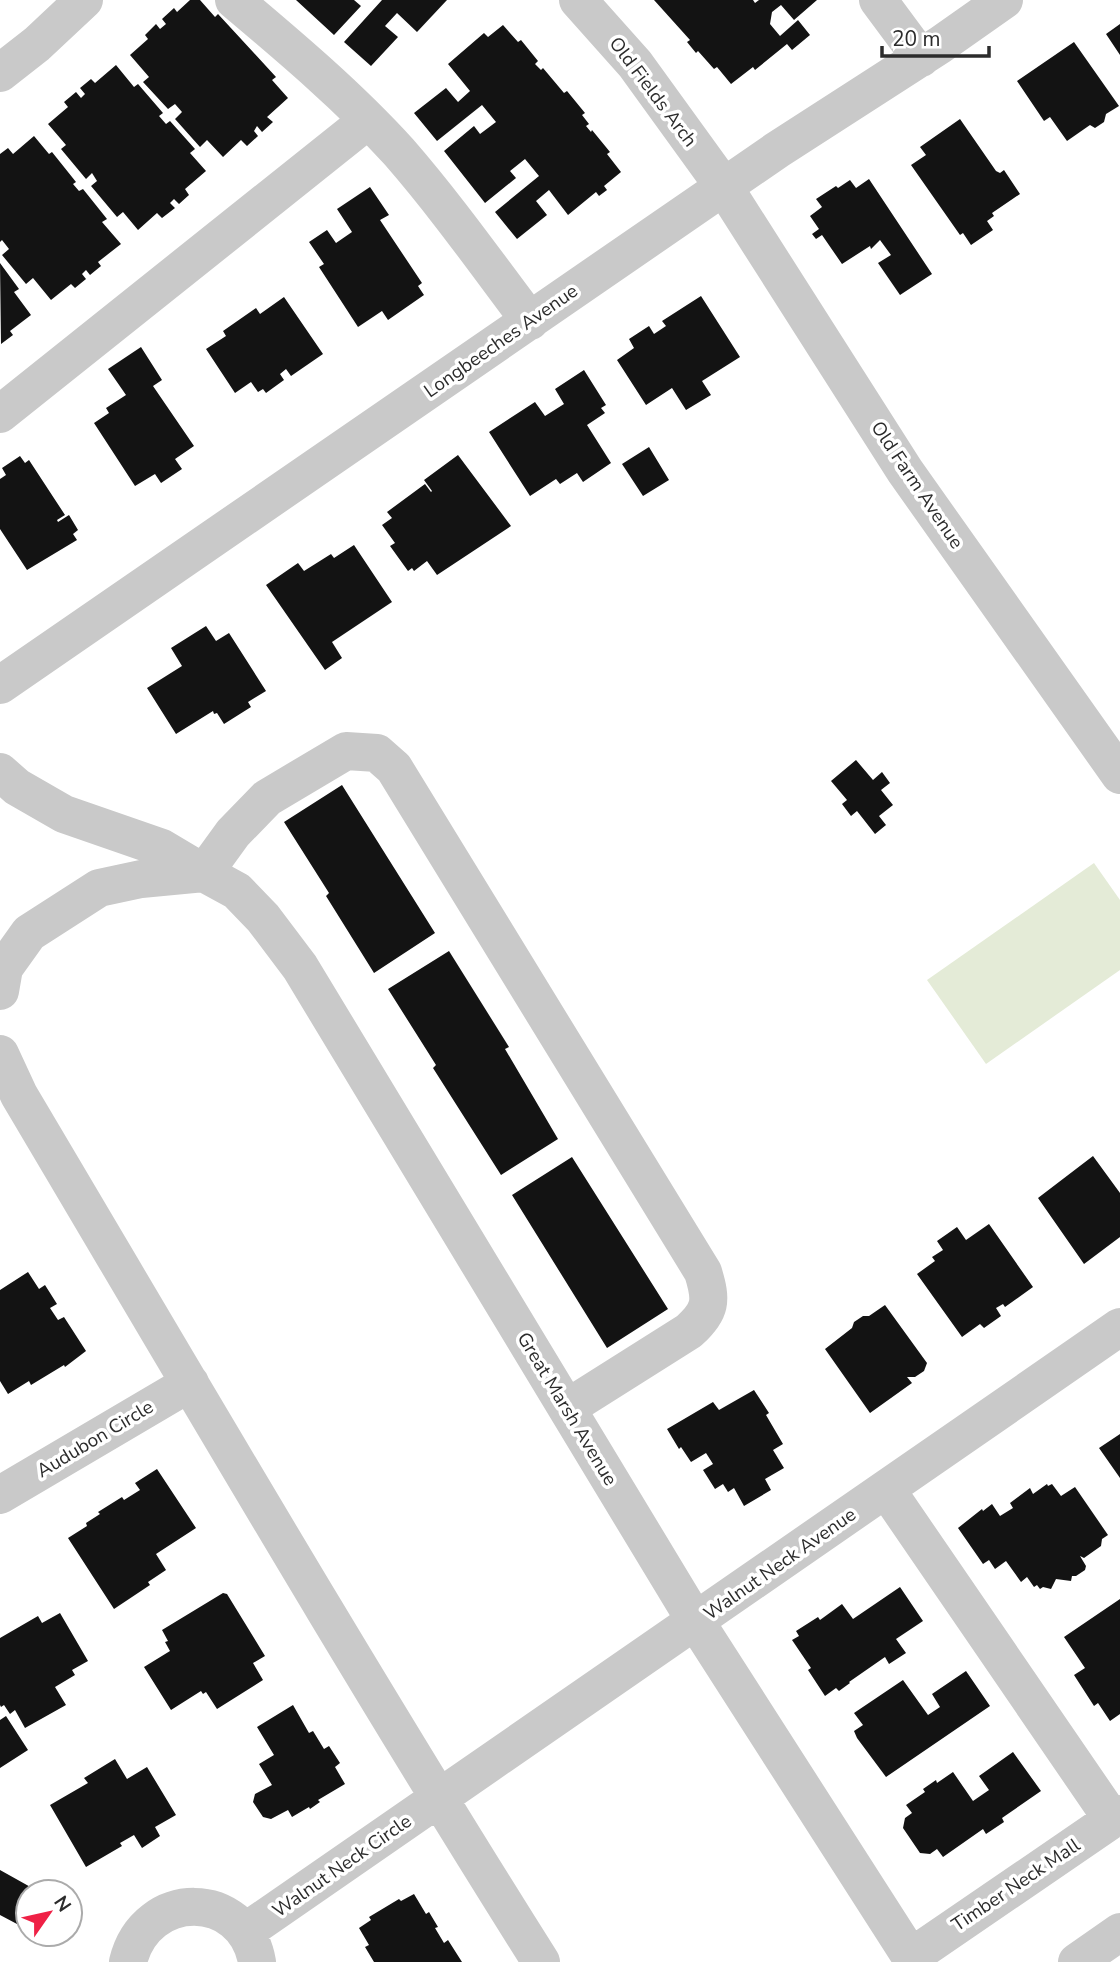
<svg xmlns="http://www.w3.org/2000/svg" width="1120" height="1962" font-family="'Nunito Sans',sans-serif">
<style>
.green{fill:#e4ebd7}
.building{fill:#131313}
.lines{fill:none;stroke-linecap:round;stroke-linejoin:round}
.minor{stroke:#c9c9c9;stroke-width:38}
.labels{text-anchor:middle;dominant-baseline:central;stroke-width:7;stroke-linejoin:round;paint-order:stroke}
.street-label{font-size:19px;fill:#2c2c2c;stroke:#fff}
</style>
<rect width="100%" height="100%" fill="#fff"/>
<path class="green" d="M1094,863L1120,900V970L986,1064L927,980Z"/>
<path class="building" d="M190,0H200L215,17L218,14L276,77L272,80L288,98L267,117L273,122L262,132L257,126L254,131L258,136L247,146L241,140L223,157L207,140L200,147L175,119L182,112L175,104L168,109L143,82L149,77L130,55L148,39L145,35L156,24L160,29L166,24L162,19L174,8L177,12Z
M296,0H354L361,6L334,35Z
M382,0H447L417,32L397,13L385,26L398,37L371,66L344,42Z
M654,0H753L755,3L759,0H817L794,20L781,5L772,12L770,24L780,36L798,20L810,35L792,50L787,44L755,70L753,67L731,84L717,67L714,69L698,51L696,53L687,42L690,40Z
M1120,24V55L1106,34Z
M503,25L518,42L521,40L538,61L535,64L541,70L543,68L564,93L567,91L585,113L582,115L589,124L586,126L591,132L592,130L610,152L607,154L621,172L604,186L607,190L599,196L596,192L568,215L549,190L536,201L547,215L517,239L495,212L539,176L525,159L510,171L516,178L485,203L444,151L474,126L480,134L496,122L482,105L437,141L414,113L446,88L458,102L470,91L448,64L484,33L488,37Z
M1074,42L1119,106L1106,114L1104,122L1095,128L1090,125L1067,141L1050,117L1044,121L1017,81Z
M116,65L134,87L138,84L163,113L159,116L166,124L170,121L195,149L190,153L206,171L185,189L189,195L179,204L174,199L170,203L175,208L162,218L157,213L138,230L123,212L117,217L91,186L97,181L92,173L86,179L61,149L66,145L48,124L68,107L64,102L76,92L81,98L85,94L80,88L91,79L95,83Z
M960,119L996,171L1000,173L1004,170L1020,194L992,213L994,216L987,221L993,230L971,245L963,233L960,235L911,165L926,155L920,147Z
M34,136L49,154L52,152L76,182L73,184L79,191L83,189L107,219L102,222L121,244L98,262L101,266L90,275L86,270L82,274L86,279L75,288L71,284L51,300L33,278L26,284L2,255L9,249L2,240L0,242V154L8,148L13,154Z
M869,179L932,274L900,295L878,263L891,255L880,240L871,249L870,246L842,264L822,235L816,239L812,234L819,229L810,216L822,207L816,199L836,186L838,188L850,180L856,188Z
M370,187L389,215L380,220L422,283L418,286L424,295L388,320L382,311L358,327L319,267L324,264L309,242L327,230L336,243L352,232L337,209Z
M0,263L19,289L14,292L31,315L10,331L13,335L1,344Z
M701,296L740,357L702,381L711,395L686,410L672,388L646,405L617,360L634,348L629,339L649,326L654,334L666,326L662,321Z
M284,297L323,354L291,376L286,369L280,374L284,380L266,393L263,389L258,392L251,382L235,393L206,349L226,336L223,331L256,308L260,314Z
M141,347L162,380L153,386L194,446L175,459L182,469L161,483L155,474L135,486L94,423L109,413L106,408L126,395L108,369Z
M584,370L606,405L601,408L605,413L587,425L611,463L583,482L577,473L560,484L556,479L530,496L489,432L535,402L545,416L564,404L555,389Z
M649,447L669,480L643,496L622,464Z
M458,455L511,526L437,575L427,561L414,571L412,568L408,571L390,546L395,543L382,525L392,518L387,512L425,484L431,492L432,491L424,480Z
M20,456L25,463L29,460L65,515L57,520L58,522L69,515L78,530L73,534L77,540L27,570L0,529V479L6,475L2,468Z
M354,545L392,602L332,642L342,658L325,670L266,585L298,563L304,571L331,554L334,558Z
M206,626L216,641L229,633L266,691L248,702L251,707L224,724L217,713L214,714L213,711L176,734L147,688L182,666L171,648Z
M856,760L873,780L882,772L890,783L881,790L893,805L879,816L886,825L875,834L857,811L851,816L842,804L847,800L831,781Z
M342,785L435,933L374,973L326,896L329,893L284,822Z
M449,951L509,1047L505,1049L558,1139L501,1175L433,1068L436,1065L388,989Z
M1093,1156L1120,1193V1237L1084,1264L1038,1198Z
M572,1157L668,1309L607,1348L512,1195Z
M989,1224L1033,1287L1005,1307L1003,1304L996,1308L1001,1316L984,1328L980,1324L962,1337L917,1274L935,1261L932,1257L943,1250L937,1241L957,1227L966,1240Z
M28,1272L39,1289L45,1285L57,1304L50,1308L58,1320L64,1317L86,1351L65,1367L64,1365L31,1385L29,1381L8,1394L0,1381V1290Z
M885,1305L927,1363L924,1371L915,1377H907L912,1383L870,1413L825,1349L852,1328L854,1322L863,1316H869Z
M754,1390L769,1413L766,1415L783,1444L773,1450L784,1468L765,1479L771,1490L744,1506L734,1488L728,1492L723,1484L715,1489L703,1470L713,1464L706,1453L691,1462L681,1447L679,1449L667,1429L713,1402L719,1410Z
M1120,1434V1478L1099,1448Z
M157,1469L196,1528L156,1554L166,1570L148,1582L150,1585L114,1609L68,1538L87,1526L86,1523L100,1514L98,1512L122,1497L124,1500L140,1490L135,1483Z
M1047,1484L1048,1486L1052,1484L1061,1496L1075,1487L1108,1535L1102,1539L1101,1546L1084,1558L1080,1556L1086,1566L1085,1570L1076,1576H1072L1071,1581L1056,1579L1051,1589L1043,1587L1040,1589L1037,1585L1034,1587L1027,1577L1021,1582L1006,1561L995,1569L989,1560L983,1564L958,1528L982,1509L983,1511L992,1504L1000,1516L1013,1508L1010,1503L1030,1488L1033,1494Z
M900,1587L923,1621L896,1639L906,1653L889,1664L885,1657L849,1682L850,1683L839,1691L836,1688L825,1696L808,1670L811,1668L792,1640L799,1636L796,1631L818,1617L820,1620L842,1604L853,1619Z
M223,1593L227,1594L265,1656L253,1663L263,1680L217,1709L206,1692L203,1694L201,1691L171,1710L144,1667L170,1651L165,1642L168,1641L162,1630Z
M1120,1599V1714L1110,1721L1098,1703L1094,1706L1074,1675L1085,1668L1064,1637Z
M60,1613L88,1661L72,1670L75,1675L55,1687L66,1705L25,1728L15,1710L10,1714L4,1705L1,1707L0,1705V1638L38,1616L42,1623Z
M966,1671L990,1706L886,1777L857,1738L854,1731L863,1725L854,1713L903,1680L928,1715L940,1707L932,1694Z
M293,1705L309,1733L313,1731L324,1749L329,1746L340,1763L335,1767L345,1784L318,1800L320,1802L310,1809L309,1807L292,1817L288,1810L271,1819L263,1817L253,1802L255,1794L272,1785L259,1764L274,1755L257,1727Z
M6,1716L28,1750L0,1768V1720Z
M1013,1752L1041,1791L1002,1818L1004,1822L986,1834L983,1829L943,1857L937,1849L930,1854L920,1853L903,1828L905,1818L912,1813L906,1805L925,1792L923,1789L936,1780L937,1783L953,1772L973,1801L989,1790L979,1776Z
M115,1759L127,1779L147,1767L176,1815L155,1827L160,1836L142,1848L134,1835L120,1843L122,1846L86,1867L50,1805L88,1783L84,1778Z
M0,1870L34,1889L32,1892H28V1900L25,1906L27,1907L17,1924L0,1915Z
M414,1894L426,1914L429,1912L438,1927L435,1928L444,1943L448,1940L462,1962H374L365,1947L369,1945L359,1928L371,1920L369,1917L399,1899L401,1901Z"/>
<g class="lines">
<path class="minor" d="M234,0C291,48 349,97 399,152C446,206 487,264 530,321
M578,0L635,64L724,187L905,471L1120,775
M878,0L921,58
M0,73L37,44L84,0
M0,414L367,121
M0,685L777,150L940,45L1004,0
M0,772L17,787L64,814L162,848L204,873L233,833L267,798L346,751L377,753L394,768L703,1272C712,1301 711,1311 689,1331L567,1408
M0,991L4,968L29,933L99,888L141,879L204,873L237,891L263,918L300,967L696,1622L914,1962
M0,1054L19,1095C191,1385 361,1677 541,1962
M886,1489L1112,1819
M0,1495L190,1383
M245,1932L1120,1327
M911,1957L1120,1814
M128,1962C146,1888 244,1889 257,1962
M1077,1962L1120,1932"/>
</g>
<g class="labels">
<g class="street-label">
<text transform="translate(653 92) rotate(53)">Old Fields Arch</text>
<text transform="translate(501 341) rotate(-35)">Longbeeches Avenue</text>
<text transform="translate(917 485) rotate(56)">Old Farm Avenue</text>
<text transform="translate(567 1409) rotate(59)">Great Marsh Avenue</text>
<text transform="translate(95 1439) rotate(-31)">Audubon Circle</text>
<text transform="translate(780 1564) rotate(-35)">Walnut Neck Avenue</text>
<text transform="translate(342 1866) rotate(-35)">Walnut Neck Circle</text>
<text transform="translate(1016 1885) rotate(-34)">Timber Neck Mall</text>
</g>
</g>
<g transform="translate(49 1913) rotate(56)"><circle r="33" fill="#ffffff" stroke="#ababab" stroke-width="2"/>
<path d="M0-5L12 26L0 18L-12 26Z" fill="#ef2146"/>
<text y="-10" font-size="19" font-weight="bold" text-anchor="middle" fill="#2c2c2c">N</text>
</g>
<path d="M882 46v10h107v-10" fill="none" stroke="#2c2c2c" stroke-width="3.5"/>
<text x="892" y="46" font-size="21" fill="#2c2c2c" stroke="#ffffff" stroke-width="5" paint-order="stroke">20 m</text>
</svg>
